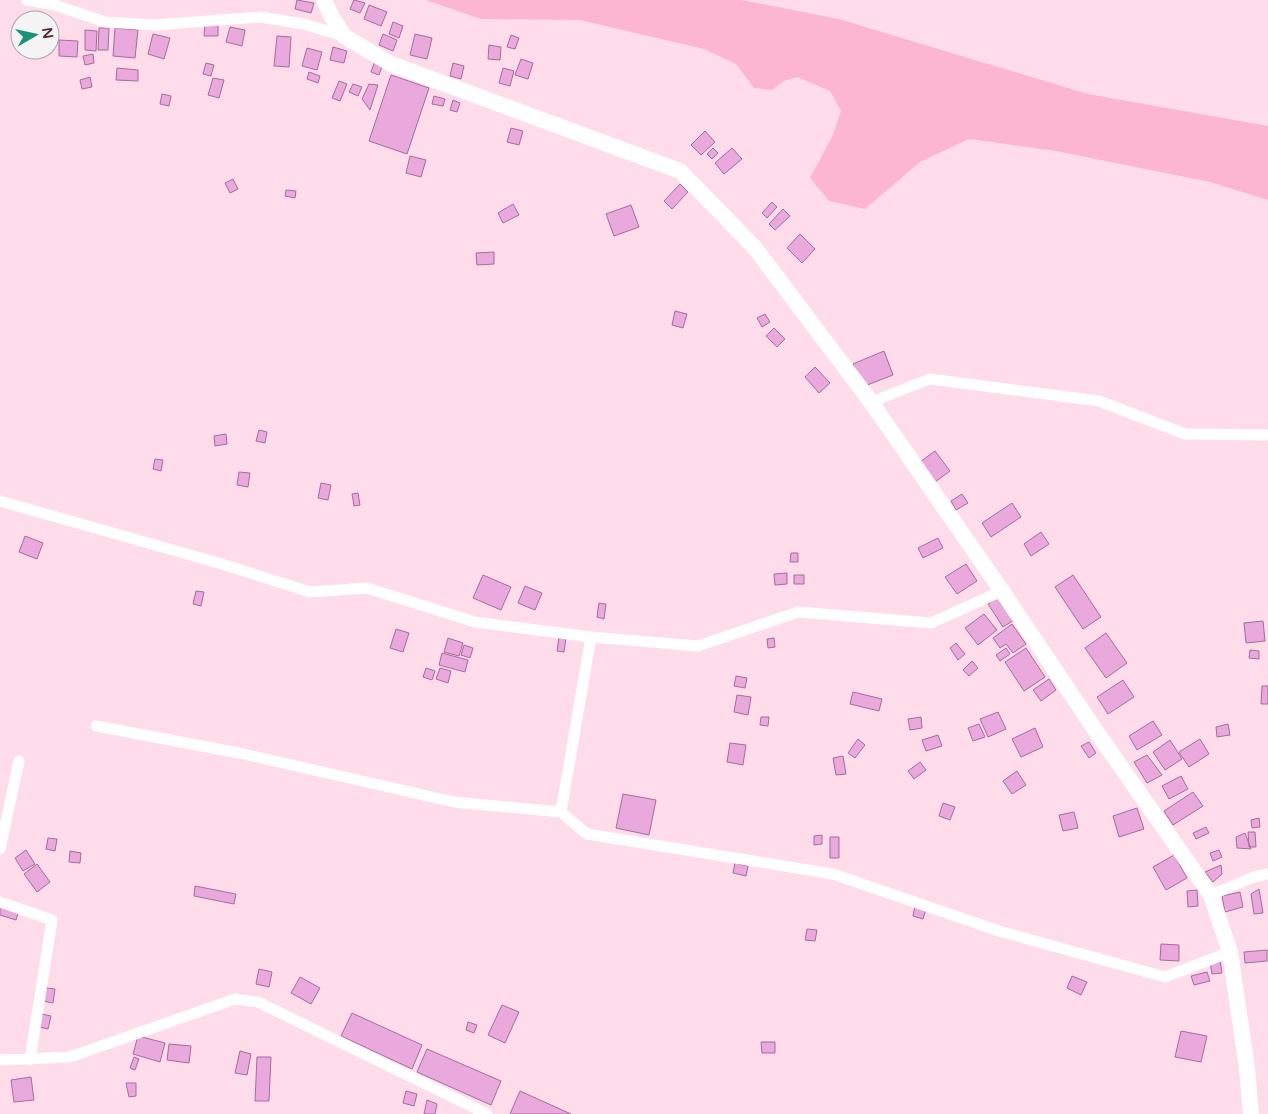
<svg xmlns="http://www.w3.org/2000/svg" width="1268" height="1114" font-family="'Varela Round',sans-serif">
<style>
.green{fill:#fcb6d2}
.building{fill:#e9a9dd;stroke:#a76b9c}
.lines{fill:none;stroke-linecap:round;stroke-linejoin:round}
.street{stroke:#fff;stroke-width:11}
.secondary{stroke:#fff;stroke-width:16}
</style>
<rect width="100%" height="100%" fill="#fedce9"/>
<path class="green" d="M426,0H741L839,19L1088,94L1268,126V200L1210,182L1056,151L969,139L920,162L865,209L829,201L810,178L832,137L841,111L830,91L797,77L784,81L772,90L754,88L736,64L704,49L580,20L481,19Z"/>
<path class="building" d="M297,0L314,3L311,13L295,9Z
M354,0L365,3L360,13L350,9Z
M369,5L387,12L381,26L364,19Z
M205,22H218V36H204Z
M393,22L403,26L399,38L389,34Z
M230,27L245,30L242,46L226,42Z
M99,28H109L108,50H98Z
M115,28L138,30L135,58L113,56Z
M85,30L97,31L96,51L85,50Z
M153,34L170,38L164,59L148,54Z
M383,34L397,40L393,51L379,45Z
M415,34L432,38L427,59L410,55Z
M511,35L519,38L515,49L507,47Z
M277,36L291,37L289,67L274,66Z
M59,40L78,41L77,57L59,56Z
M489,45L501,47L500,60L488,59Z
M333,47L347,51L344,63L330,60Z
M307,48L322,52L317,70L302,66Z
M93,54L94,63L85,65L83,56Z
M521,59L533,63L528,79L515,75Z
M375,61L383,64L379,75L371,72Z
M206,63L214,65L211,76L203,74Z
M453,63L464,66L461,79L450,76Z
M117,68L138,70V81L116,80Z
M503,68L514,71L510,86L499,83Z
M309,72L320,76L318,83L307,79Z
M391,75L429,88L407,154L369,141Z
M90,77L92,87L82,89L80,80Z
M213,78L224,80L219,98L208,95Z
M339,81L347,84L340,101L332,98Z
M353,84L362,87L358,96L349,92Z
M369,84L378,85L370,110L362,99Z
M162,94L171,96L169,106L160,104Z
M434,96L445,99L443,106L432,104Z
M453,100L460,103L457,112L450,110Z
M511,128L523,131L519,145L507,142Z
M705,131L715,142L701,155L691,145Z
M713,148L718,153L712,159L707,154Z
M732,148L742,159L724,174L715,163Z
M410,156L426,160L421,177L406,173Z
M233,179L238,189L230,193L225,183Z
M680,184L688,192L672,209L664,201Z
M286,190L296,191L295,198L285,196Z
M772,202L777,207L767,218L762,213Z
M513,204L519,215L503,223L498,213Z
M631,205L639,227L614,236L606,214Z
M783,209L790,216L775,230L769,224Z
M800,234L815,249L802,263L787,248Z
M494,252V264L477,265L476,253Z
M675,311L687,314L683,328L672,325Z
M765,314L770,322L762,327L757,318Z
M774,328L785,339L777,347L766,336Z
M884,351L893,375L862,387L853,364Z
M815,367L830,383L819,393L805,377Z
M259,430L267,432L265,443L256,441Z
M226,434L227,444L215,446L214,436Z
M935,451L950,471L935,482L920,462Z
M155,459L163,460L161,471L153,469Z
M239,472L250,473L248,487L237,485Z
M321,483L331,485L328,500L318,498Z
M358,493L360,505L354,506L352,494Z
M962,494L968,503L956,510L951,501Z
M1012,503L1021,517L991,537L982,523Z
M1041,532L1049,544L1031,556L1024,544Z
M25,536L43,543L37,559L19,552Z
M938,538L943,548L923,558L918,548Z
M791,553H798V562H790Z
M966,564L977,581L957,594L945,577Z
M787,573V584L775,585L774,574Z
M483,575L511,587L501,610L473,598Z
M794,575H804V584H794Z
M1073,575L1101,617L1083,629L1055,587Z
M525,586L542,593L535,610L518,603Z
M196,591L204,592L201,606L193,604Z
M999,596L1014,620L1003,627L988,604Z
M599,603L606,604L604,619L597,617Z
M984,614L997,630L978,645L965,628Z
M1263,621L1265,641L1246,643L1244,623Z
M1012,624L1026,644L1013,653L1006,644L1000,648L993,638Z
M396,629L409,633L403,652L390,648Z
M1106,633L1127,663L1106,678L1085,648Z
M559,637L566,638L564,652L557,651Z
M448,638L463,643L459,656L444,652Z
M774,638L775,647L768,648L767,639Z
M956,643L965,654L958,660L950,648Z
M464,645L473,648L470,658L461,655Z
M1006,648L1010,654L1000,661L996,655Z
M1026,648L1045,677L1024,691L1005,662Z
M1250,650L1259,651V659L1249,658Z
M442,653L468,660L465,672L439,665Z
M972,661L978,668L969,676L963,670Z
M426,668L435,671L432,680L423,677Z
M440,668L451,671L448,683L436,679Z
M736,676L747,678L745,688L734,686Z
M1049,679L1056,690L1041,701L1033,690Z
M1123,680L1134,697L1108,714L1097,697Z
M1262,686H1268V704H1261Z
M853,692L882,699L879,711L850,704Z
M737,695L751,697L748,715L734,712Z
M998,712L1006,729L988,737L980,719Z
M761,717H769L768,726L760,725Z
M921,717L922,728L910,730L908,719Z
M1153,721L1162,735L1137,750L1129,736Z
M979,724L985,737L973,741L968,728Z
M1228,724L1230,735L1217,737L1216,727Z
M1035,728L1043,747L1021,757L1012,739Z
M938,735L942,746L926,751L922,740Z
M858,739L865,745L855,758L848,753Z
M1200,739L1209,754L1189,767L1179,752Z
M1170,740L1182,759L1165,770L1153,752Z
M1089,742L1096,753L1089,758L1081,746Z
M730,743L746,745L743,765L727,762Z
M1147,755L1162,775L1147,783L1134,762Z
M843,756L846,774L836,775L833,758Z
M920,762L926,770L914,779L908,771Z
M1017,771L1026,785L1012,794L1003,781Z
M1181,776L1188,789L1169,799L1162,786Z
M1193,792L1203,806L1173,825L1164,811Z
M623,794L656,800L649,835L616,828Z
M943,803L955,807L950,820L939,816Z
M1137,808L1144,829L1119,837L1113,816Z
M1074,812L1078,828L1063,831L1059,815Z
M1259,818L1260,827L1252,828L1251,820Z
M1206,827L1209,833L1196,839L1193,833Z
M1248,832H1255L1256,847H1249Z
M1245,833L1251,849L1237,848L1236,837Z
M822,835V844L814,845V836Z
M830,837H839V858H830Z
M48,838L57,839L55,851L46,849Z
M26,850L35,864L23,871L15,858Z
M1219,850L1222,857L1213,861L1210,853Z
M70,851L81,853L80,863L69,862Z
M1174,855L1187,878L1166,890L1153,867Z
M735,863L748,866L746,876L733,873Z
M37,864L50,882L37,892L24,874Z
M1221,865L1222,874L1213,882L1205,872Z
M195,886L236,894L234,904L194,896Z
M1259,889L1263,913L1254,914L1251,894Z
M1197,890L1198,906L1188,907L1187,891Z
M1240,892L1243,907L1225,912L1222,896Z
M0,904L19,910L16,920L0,915Z
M915,906L926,909L923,919L913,916Z
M807,929L817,930L815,941L805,940Z
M1161,944L1179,945V961L1160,960Z
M1267,950V961L1245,963L1244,952Z
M1220,960L1222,973L1212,974L1210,961Z
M259,969L272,972L269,987L256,984Z
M1207,972L1210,981L1194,985L1191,976Z
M1072,976L1087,982L1081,995L1067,988Z
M300,977L320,988L311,1004L291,993Z
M46,988L55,989L53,1003L43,1001Z
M502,1005L519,1012L505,1043L488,1035Z
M352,1013L422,1045L412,1069L341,1036Z
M42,1014L51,1016L48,1029L39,1027Z
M468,1022L477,1025L474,1033L466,1030Z
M1181,1031L1207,1036L1201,1062L1175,1057Z
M138,1036L165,1043L160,1062L133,1054Z
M761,1042H775V1053H762Z
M169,1044L191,1046L189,1063L167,1060Z
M427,1049L501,1081L491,1105L417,1072Z
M240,1051L251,1054L247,1075L235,1073Z
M134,1057L139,1059L135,1070L130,1068Z
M257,1057H271L269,1101H255Z
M31,1077L34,1100L14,1102L11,1080Z
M126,1083H136V1096L129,1097Z
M406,1091L417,1094L414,1106L403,1103Z
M520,1091L571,1114H510Z
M427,1100L437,1104L435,1114H424Z"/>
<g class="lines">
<path class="street" d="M27,0L55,5L105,22L155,25L260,17L304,24L344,36
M871,402L930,379L1099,401L1185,434L1268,435
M0,501L222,564L310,592L367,588L475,622L591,637L698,646L798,612L931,623L1002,591
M96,726L239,753L454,802L561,812L591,637
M561,812L587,834L833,874L999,931L1165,977L1230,952
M0,849L19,761
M1211,895L1254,877L1268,874
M0,902L52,920L30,1060
M0,1060L70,1057L235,999L258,1002L487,1114"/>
<path class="secondary" d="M324,0L332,17L344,36L391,64L680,171L755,248L871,402L1002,591L1100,737L1211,895L1230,952L1247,1068L1251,1114"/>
</g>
<g transform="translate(35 35) rotate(81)"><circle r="24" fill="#f4f4f4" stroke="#b1a4aa"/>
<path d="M0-4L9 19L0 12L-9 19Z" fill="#179278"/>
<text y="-8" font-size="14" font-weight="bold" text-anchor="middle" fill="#4d2d3a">N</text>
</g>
</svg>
